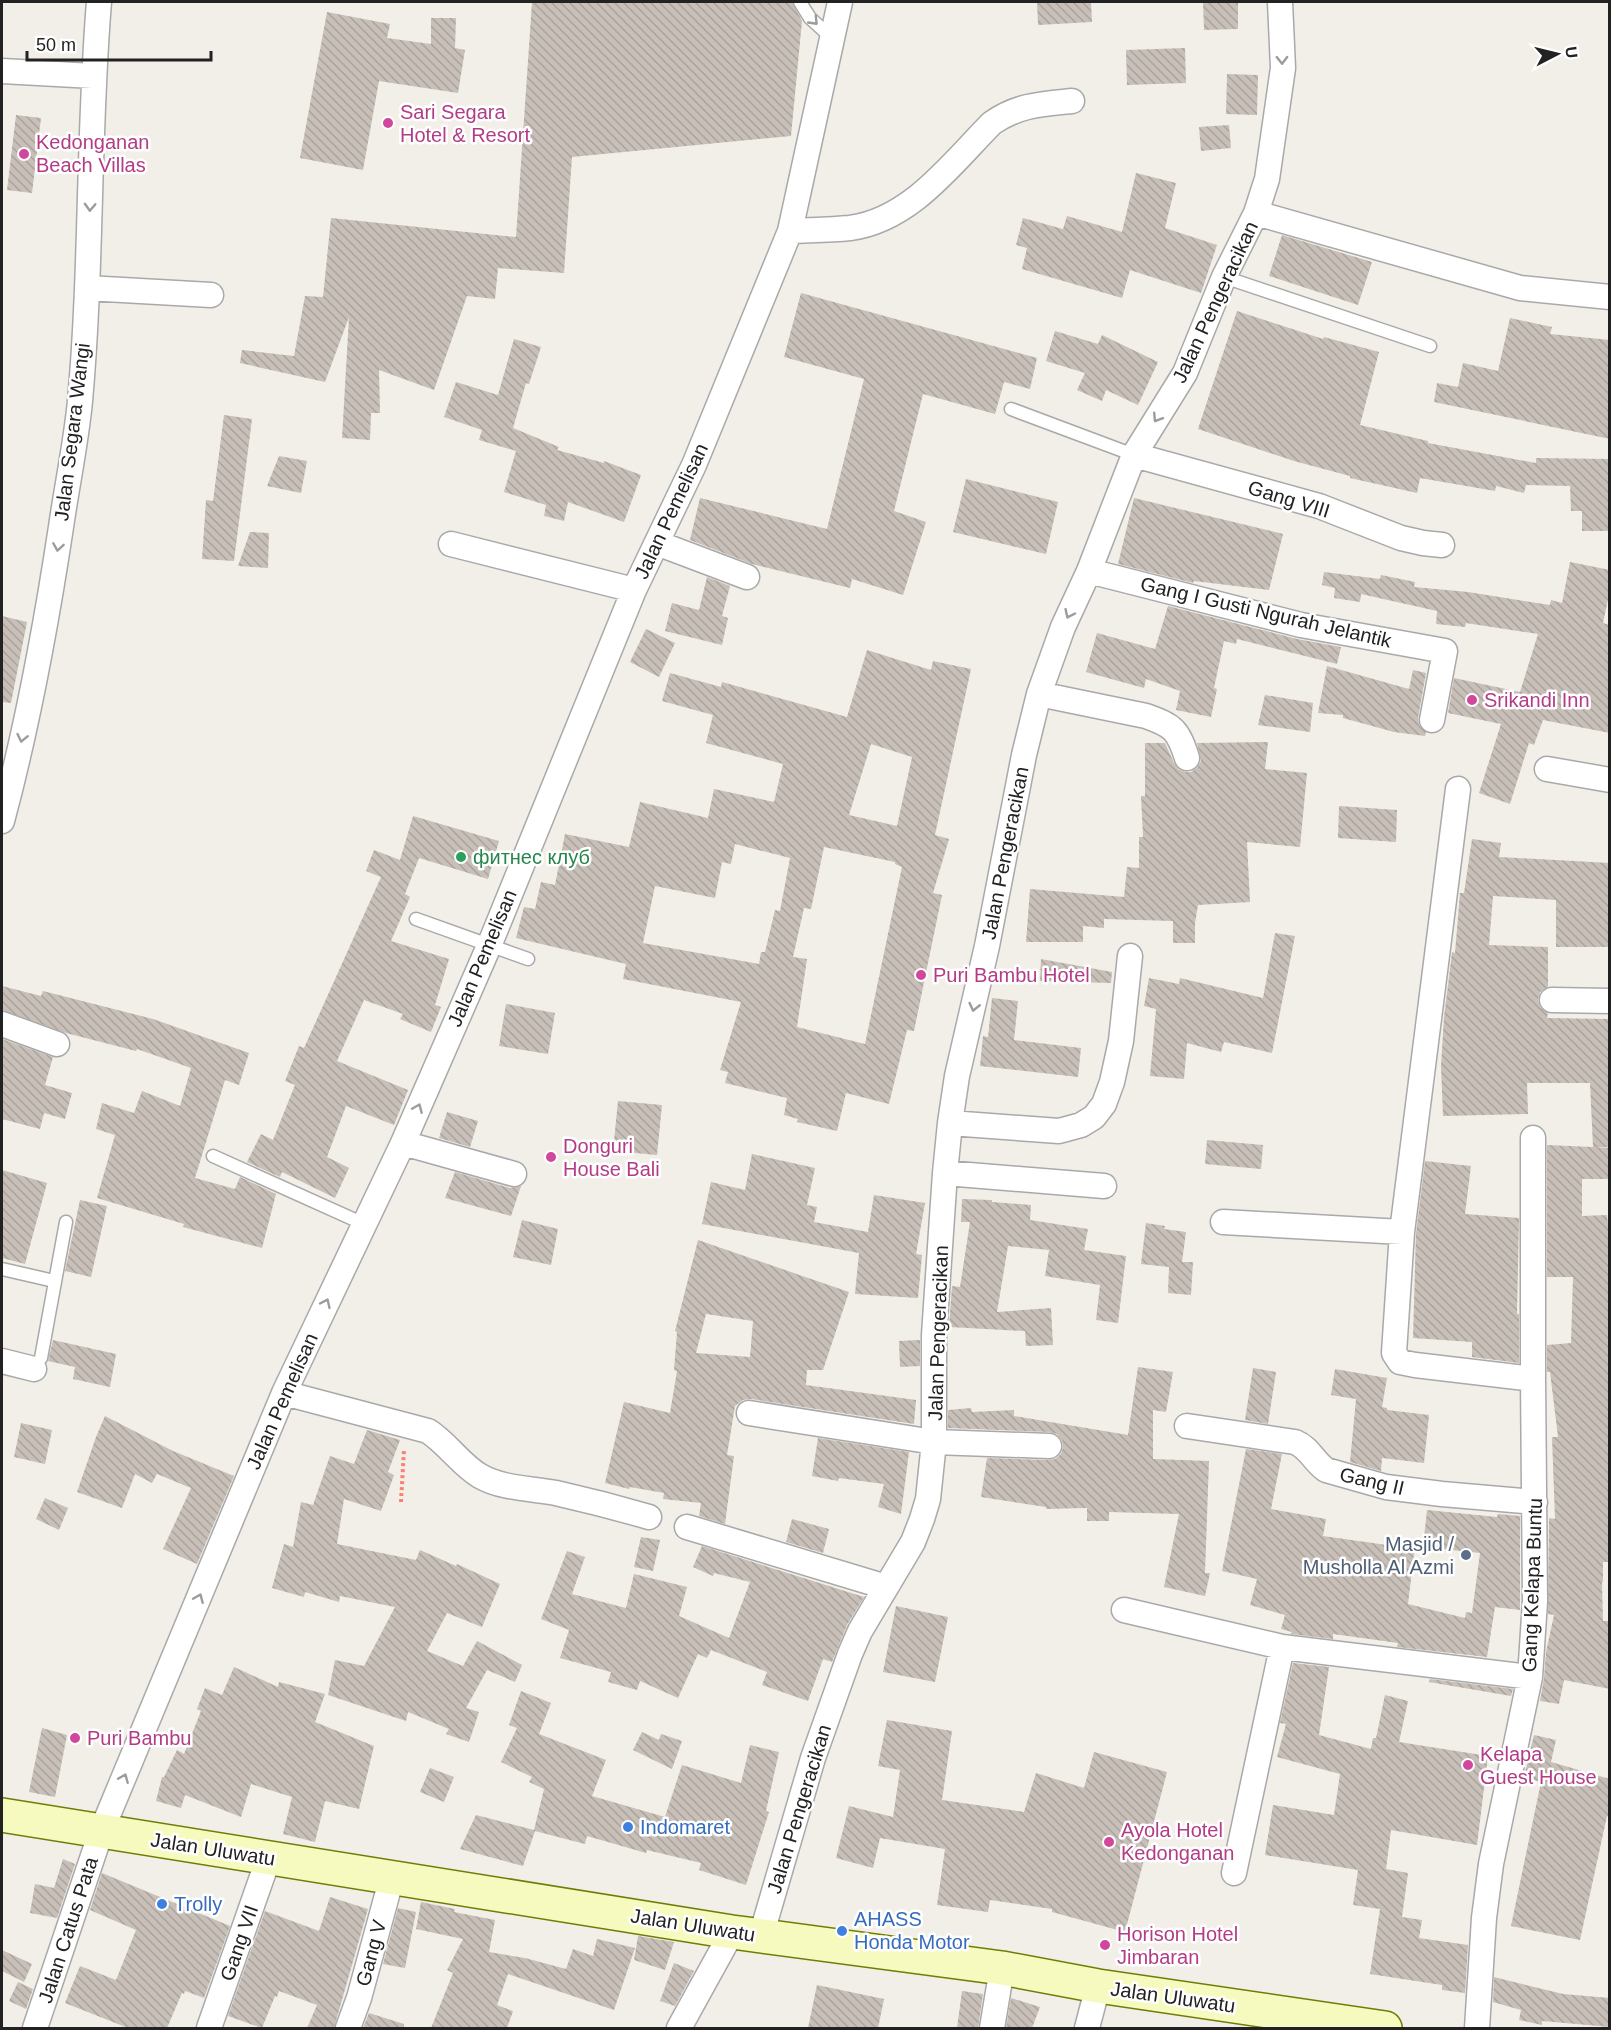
<svg xmlns="http://www.w3.org/2000/svg" width="1611" height="2030" font-family="Helvetica,sans-serif">
<style>
.building{fill:url(#building-back-hatch);fill-rule:evenodd}
.lines{fill:none;stroke-linecap:round;stroke-linejoin:round}
.lane-casing{stroke:#a9a9a9;stroke-width:15}
.street-casing{stroke:#a9a9a9;stroke-width:27}
.secondary-casing{stroke:#707d05;stroke-width:36}
.path{stroke:#fa8072;stroke-width:4;stroke-dasharray:3 3;stroke-linecap:butt}
.lane{stroke:#fff;stroke-width:12}
.street{stroke:#fff;stroke-width:24}
.secondary{stroke:#f7fabf;stroke-width:33}
.oneway{stroke:#9c9c9c}
.hotel-dot{fill:#d1479c;stroke:#fff;stroke-width:2}
.leisure-dot{fill:#2e9e5b;stroke:#fff;stroke-width:2}
.service-dot{fill:#5c6f8a;stroke:#fff;stroke-width:2}
.shop-dot{fill:#3f7fe0;stroke:#fff;stroke-width:2}
.labels{text-anchor:middle;dominant-baseline:central;stroke-width:5;stroke-linejoin:round;paint-order:stroke}
.hotel-label{font-size:20px;fill:#b23c85;stroke:#fff;text-anchor:start}
.street-label{font-size:20px;fill:#222;stroke:#fff}
.leisure-label{font-size:20px;fill:#27864d;stroke:#fff;text-anchor:start}
.service-label{font-size:20px;fill:#4e5e75;stroke:#fff;text-anchor:end}
.shop-label{font-size:20px;fill:#366cbe;stroke:#fff;text-anchor:start}
</style>
<defs>
<pattern id="building-back-hatch" width="6" height="6" patternUnits="userSpaceOnUse" patternTransform="scale(1.5)"><rect width="6" height="6" fill="#c7bfb8"/><path d="M-1 5l2 2M0 0l6 6M5-1l2 2" fill="none" stroke="#aba49e"/></pattern>
</defs>
<rect width="100%" height="100%" fill="#f2efe9"/>
<path class="building" d="M532,2H792L802,21L791,136L572,157L564,273L498,268L495,299L467,296L434,390L379,370L380,413H371L370,440L342,438L349,317L325,382L240,363L242,350L294,356L305,296L323,297L331,218L516,237Z
M1037,2H1091L1092,22L1038,25Z
M1203,2H1238V29L1204,30Z
M327,12L390,24L387,38L431,44V18H456L455,48L465,50L458,93L379,81L363,170L300,158Z
M1185,48L1186,83L1127,85L1126,50Z
M1227,74L1258,75L1257,115L1226,114Z
M16,115L41,118L32,193L7,190Z
M1229,125L1231,148L1201,151L1199,127Z
M1136,173L1176,183L1165,228L1217,245L1201,293L1130,270L1122,298L1022,269L1027,248L1016,245L1023,218L1063,229L1067,216L1122,232Z
M1282,235L1372,262L1358,305L1269,276Z
M801,293L1037,358L1030,389L1004,382L995,414L923,394L894,511L926,522L903,595L852,579L850,588L752,564L690,540L700,498L827,529L864,379L784,357Z
M1237,311L1323,339L1324,337L1379,352L1360,425L1428,441V443L1536,463V458L1610,459L1608,531H1582V511H1571L1570,486L1526,485L1524,493L1496,486L1495,491L1420,478L1417,493L1350,478V476L1294,461L1198,429Z
M1510,318L1552,327L1550,334L1610,340V439L1434,402L1437,383L1458,387L1463,363L1498,371Z
M1055,331L1098,344L1102,335L1158,362L1138,405L1106,390L1102,401L1077,390L1085,373L1046,361Z
M514,339L541,347L529,384L526,383L513,428L559,447L557,450L604,463V461L641,475L624,522L568,502L564,521L544,516L546,505L504,492L516,451L479,440L482,430L444,417L456,382L498,395Z
M224,415L252,419L234,561L202,559L206,500L213,501Z
M279,456L307,461L301,493L267,486Z
M966,479L1058,502L1046,554L953,532Z
M1134,498L1283,534L1269,590L1194,581L1193,583L1118,564Z
M250,532L269,533L268,568L238,566Z
M1570,562L1610,570V590L1603,623L1610,625V733L1543,720L1534,745L1529,743L1510,804L1479,793L1501,724L1448,713L1454,678L1520,692L1538,634L1466,623L1465,627L1436,624L1437,611L1361,594L1360,602L1334,598L1335,588L1322,585L1324,572L1380,579L1381,575L1415,582L1414,587L1468,592L1550,605L1551,600L1562,603Z
M707,577L730,586L722,616L728,618L722,645L665,631L672,603L699,610Z
M1168,606L1297,639L1341,647L1337,664L1237,639L1236,644L1224,641L1214,688L1217,689L1211,717L1176,710L1180,691L1146,679L1144,688L1086,672L1097,633L1155,649Z
M2,616L27,622L11,703L2,702Z
M646,629L675,643L659,677L630,662Z
M867,650L931,670L933,661L971,669L935,835L949,839L933,893L942,895L914,1031L907,1030L889,1104L846,1093L837,1131L797,1122L798,1119L784,1115L787,1098L725,1083L728,1072L720,1070L741,1002L623,979L626,964L516,938L524,907L535,909L541,882L555,885L565,834L629,847L640,802L708,818L714,789L774,802L783,764L706,743L713,715L662,701L670,673L721,687L722,682L847,717ZM871,744L912,757L897,826L849,815ZM735,844L790,858L780,911L775,910L765,952H761L759,964L643,943L655,886L715,898L722,862L731,864ZM824,847L895,862V864L902,867L865,1044L797,1027L807,959L793,957L804,908L811,909Z
M1327,666L1409,689L1413,670L1426,673L1418,718L1419,725L1426,732L1425,736L1394,732L1343,718V715L1318,713Z
M1265,695L1313,703L1310,732L1258,725Z
M1268,742L1265,769L1307,773L1300,847L1247,842L1250,902L1198,905L1195,923V943H1173V921L1104,919V928L1083,926V942H1026L1030,889L1124,897L1127,867L1139,868V837H1143L1141,796H1145V743H1165L1174,763L1178,769L1185,772H1191L1197,768L1201,761L1197,743Z
M1339,806L1397,810L1396,842L1338,838Z
M413,816L499,841L488,879L419,858L405,894L410,897L391,941L449,959L435,1005L441,1007L431,1032L400,1019L403,1014L364,1000L337,1061L408,1090L394,1125L346,1106L327,1157L349,1168L335,1198L282,1172L280,1177L247,1162L261,1134L273,1140L295,1085L285,1081L299,1046L304,1048L381,877L366,871L374,850L400,860Z
M1472,839L1501,843L1499,857L1610,863V947H1556V900L1493,896L1489,945L1548,947V987L1540,992L1538,1000L1540,1007L1548,1013L1547,1018L1610,1019V1147H1594L1610,1148V1179H1582V1216L1607,1215L1610,1243V1562H1603V1582H1602L1603,1621H1610V1689L1564,1680L1559,1704L1540,1701L1544,1678L1546,1652L1554,1615L1548,1614L1549,1518L1555,1519L1552,1437H1558L1550,1372H1547V1345L1571,1343L1573,1277H1547V1145L1593,1147L1590,1083H1527L1528,1114L1443,1116L1441,1066L1444,1017L1451,961L1452,952L1455,953L1460,893H1464Z
M1275,933L1295,936L1272,1053L1224,1042L1221,1052L1187,1043L1184,1079L1150,1076L1156,1009L1144,1006L1149,978L1179,984L1180,978L1263,998Z
M1041,959L1112,972L1111,983L1040,981Z
M2,986L41,996L43,991L153,1019L249,1053L239,1085L225,1080L195,1178L235,1189L240,1177L276,1194L262,1248L183,1227L184,1224L97,1198L115,1135L96,1129L102,1103L134,1113L142,1091L180,1106L191,1068L137,1049L136,1051L66,1033L2,1010Z
M992,998L1018,1001L1014,1040L1081,1048L1078,1077L980,1066L983,1036L988,1037Z
M506,1004L555,1013L548,1054L499,1046Z
M2,1039L53,1057L45,1085L72,1093L65,1119L44,1113L40,1129L2,1119Z
M618,1101L662,1105L657,1155L613,1151Z
M447,1112L478,1121L470,1147L439,1138Z
M1207,1140L1263,1145L1261,1169L1205,1164Z
M752,1154L815,1168L807,1205L817,1207L814,1222L868,1232L874,1195L925,1203L916,1254L922,1255L918,1298L855,1294L859,1253L702,1224L711,1182L745,1190Z
M1425,1161L1471,1166L1465,1214L1519,1218L1517,1314H1519V1363L1472,1357V1342L1413,1338L1416,1233Z
M2,1170L47,1183L25,1264L2,1258Z
M455,1172L510,1188L521,1186L511,1216L445,1198Z
M962,1199L992,1200V1202L1031,1205L1030,1220L1088,1229L1084,1250L1126,1256L1118,1323L1096,1320L1100,1285L1045,1276L1049,1250L1008,1246L997,1312L1051,1308L1053,1345L1026,1346L1025,1331L949,1327L952,1286L960,1287L970,1222H961Z
M80,1200L107,1206L91,1277L65,1271Z
M522,1220L558,1229L551,1265L513,1257Z
M1146,1223L1165,1226L1164,1229L1186,1232L1182,1262H1193L1191,1295L1168,1293L1169,1267L1141,1264Z
M698,1240L849,1292L823,1370H807L806,1385L916,1400L914,1424L751,1399L743,1400L735,1406L727,1455L734,1456L725,1524L699,1516L701,1503L663,1499L664,1493L630,1487L629,1489L605,1483L624,1402L670,1413L677,1371L674,1370L677,1332L675,1331ZM706,1314L753,1321L750,1357L696,1353Z
M53,1340L116,1354L110,1387L73,1379L75,1367L48,1361Z
M920,1340V1366L900,1367L899,1341Z
M1138,1367L1173,1372L1166,1412L1153,1410V1459L1209,1461L1205,1573H1210L1205,1596L1164,1587L1179,1514L1109,1512V1521H1087V1508L1046,1509V1507L981,1497L987,1458L1048,1460L1055,1459L1061,1454L1063,1447L1062,1440L1057,1434L1049,1432L948,1428V1410L971,1408L972,1412L1014,1410V1416L1128,1435Z
M1253,1368L1276,1372L1268,1424L1245,1420Z
M1335,1369L1387,1378L1382,1407L1387,1408V1410L1429,1415L1424,1463L1382,1458L1381,1471L1350,1462L1356,1399L1331,1395Z
M105,1416L173,1451L234,1476L197,1564L163,1549L191,1488L157,1474L152,1483L135,1474L122,1508L77,1492L96,1437Z
M21,1423L52,1430L45,1464L14,1457Z
M367,1430L400,1440L388,1472L394,1475L381,1511L344,1499L337,1544L416,1560L420,1550L456,1566L457,1564L500,1584L482,1627L447,1613L427,1651L463,1666L477,1641L522,1665L515,1682L487,1670L466,1708L479,1712L469,1742L446,1734L449,1729L408,1712L406,1721L328,1695L335,1660L364,1666L395,1607L340,1596L339,1602L305,1592L304,1597L272,1588L284,1544L293,1547L301,1502L313,1505L330,1456L354,1464Z
M818,1438L909,1452L901,1514L878,1507L884,1484L839,1478L838,1481L812,1476Z
M1246,1449L1282,1454L1271,1509L1326,1519L1323,1536L1387,1545L1388,1543L1415,1546L1408,1604L1465,1618L1466,1612L1472,1613L1480,1553L1423,1547L1427,1510L1497,1517L1498,1514L1520,1516V1610L1495,1607L1487,1657L1397,1647L1398,1643L1333,1634V1639L1291,1634L1292,1632L1281,1629L1285,1615L1250,1605L1257,1579L1222,1571Z
M45,1498L68,1508L59,1530L36,1519Z
M792,1519L829,1529L823,1553L786,1542Z
M641,1537L660,1540L653,1571L634,1567Z
M702,1546L864,1597L847,1625L832,1662L823,1659L808,1701L762,1685L767,1672L711,1650L707,1658L698,1654L678,1698L640,1681L637,1690L608,1682L611,1672L560,1658L569,1630L541,1619L567,1551L585,1557L572,1594L626,1608L634,1574L687,1587L679,1616L729,1638L750,1582L714,1573L713,1576L693,1567Z
M896,1606L948,1617L935,1682L883,1672Z
M1293,1663L1329,1667L1319,1735L1371,1749L1373,1738H1376L1385,1695L1408,1701L1399,1742L1488,1756L1477,1845L1391,1830L1386,1869L1408,1873L1402,1917L1422,1920L1419,1938L1468,1945L1465,1993L1442,1990V1985L1370,1974L1380,1909L1353,1905L1358,1870L1265,1855L1273,1805L1334,1815L1340,1774L1277,1757L1286,1724L1280,1723Z
M234,1667L278,1687L279,1682L325,1694L315,1722L374,1746L359,1809L325,1801L315,1842L283,1834L292,1797L251,1784L241,1817L185,1795L181,1808L156,1801L162,1777H164L177,1750L184,1754L201,1711L197,1709L205,1688L222,1695Z
M1430,1679L1513,1689L1511,1696L1429,1682Z
M521,1691L551,1703L539,1734L606,1760L592,1796L665,1817L682,1765L741,1783L750,1745L779,1752L766,1811L769,1812L746,1885L699,1870L701,1863L647,1850L646,1853L587,1836L585,1844L535,1831L523,1866L460,1849L476,1815L534,1830L544,1789L529,1782L532,1777L501,1762L517,1728L509,1725Z
M887,1720L952,1731L942,1800L1024,1812L1036,1773L1084,1788L1094,1752L1167,1772L1125,1932L1052,1912V1909L990,1900L988,1912L937,1905L945,1849L880,1838L873,1868L836,1858L849,1806L893,1817L900,1770L878,1766Z
M42,1728L67,1735L55,1797L29,1792Z
M642,1732L659,1740L661,1734L682,1741L672,1769L633,1750Z
M1534,1735L1556,1740L1551,1762L1610,1779V1817L1607,1816L1580,1940L1511,1926L1541,1782L1524,1777Z
M430,1768L454,1777L444,1802L420,1792Z
M63,1859L75,1864L57,1918L30,1913L35,1884L54,1888Z
M102,1873L230,1926L204,1998L185,1991L184,1994L182,1993L167,2028H128L65,2003L80,1966L116,1980L136,1930L90,1910Z
M330,1897L368,1909L334,2028H307L317,2005L279,1991L277,1997L275,1996L262,2028L228,2016L265,1911L319,1931Z
M421,1902L455,1909L454,1912L495,1920L489,1952L525,1958L566,1969L573,1949L593,1956L597,1939L635,1948L614,2010L508,1974L497,2005L513,2011L507,2028H431L453,1973L447,1970L463,1939L416,1929Z
M398,1908L416,1912L405,1968L383,1964Z
M638,1936L674,1942L665,1970L634,1960Z
M2,1950L32,1964L24,1982L2,1971Z
M674,1963L694,1971L675,2006L660,2001Z
M1494,1977L1563,1994L1610,1998V2027L1542,2021V2025L1519,2020L1521,2010L1493,2002Z
M18,1982L33,1989L26,2009L9,2001Z
M817,1985L884,1999L878,2028H808Z
M962,1991L983,1994L978,2028H957Z
M1011,1998L1040,2007L1032,2028H1006Z
M369,2013L404,2024V2028H363Z"/>
<g class="lines">
<defs>
<path id="lane" d="M800,2L810,18L832,38
M1224,277L1430,346
M1011,409L1134,455
M416,919L528,959
M213,1156L364,1224
M2,1269L54,1281
M41,1358L66,1222"/>
<path id="street" d="M2,71L93,76
M1256,213L1520,288L1610,297
M790,231C810,230 830,230 850,228C911,220 952,163 992,123C1018,105 1041,104 1072,101
M87,288L211,295
M1134,455L1319,506L1401,538L1423,543L1442,545
M657,543L747,577
M451,544L634,590
M1089,571L1301,625L1445,651L1432,720
M1039,694L1146,716C1174,726 1178,730 1187,758
M1547,769L1610,780
M1458,789L1402,1232L1394,1353L1400,1362L1415,1365L1533,1379
M2,821C28,724 46,626 61,527C67,485 76,443 80,401C92,268 88,134 99,2
M1552,1000L1610,1001
M2,1024L57,1044
M950,1123L1059,1131L1081,1125L1094,1117L1104,1104L1112,1082L1121,1041L1130,956
M403,1143L514,1174
M945,1173L1104,1186
M1223,1222L1402,1232
M2,1361L34,1369
M284,1393L428,1431C447,1443 461,1465 480,1476C503,1489 531,1488 556,1493C587,1500 618,1508 649,1517
M749,1413L934,1442L1049,1446
M1187,1426L1295,1442C1310,1448 1313,1461 1326,1470L1386,1487L1442,1494L1535,1502
M687,1527L886,1587
M1124,1610L1282,1647L1530,1677
M1234,1873L1282,1647
M761,1936L813,1758L850,1654L860,1631L913,1542L922,1519L928,1499L934,1442V1335L945,1173L950,1123L957,1076L987,946L1024,755L1039,694L1063,627L1089,571L1134,455L1185,373L1224,277L1256,213L1267,179L1283,68L1280,2
M35,2028L101,1832L284,1393L403,1143L489,946L634,590L694,465L790,231L840,2
M209,2028L269,1857
M348,2028L359,1998L392,1877
M679,2028L732,1932
M992,2028L1002,1968
M1087,2028L1098,1986
M1477,2028L1484,1918L1491,1864L1530,1677L1535,1601L1533,1379V1138"/>
<path id="secondary" d="M2,1815L732,1932L1002,1968L1098,1986L1385,2028"/>
</defs>
<use href="#lane" class="lane-casing"/>
<use href="#street" class="street-casing"/>
<use href="#secondary" class="secondary-casing"/>
<path class="path" d="M401,1502L404,1449"/>
<use href="#lane" class="lane"/>
<use href="#street" class="street"/>
<use href="#secondary" class="secondary"/>
</g>
<defs><path id="oneway-chevron" d="M-2-3.5L2.5 0L-2 3.5" fill="none" stroke-width="1.6" stroke-linecap="round" stroke-linejoin="round" transform="scale(1.5)"/></defs>
<g class="oneway">
<use href="#oneway-chevron" transform="translate(814 21) rotate(46)"/>
<use href="#oneway-chevron" transform="translate(1282 60) rotate(89)"/>
<use href="#oneway-chevron" transform="translate(90 207) rotate(92)"/>
<use href="#oneway-chevron" transform="translate(1157 418) rotate(122)"/>
<use href="#oneway-chevron" transform="translate(58 547) rotate(99)"/>
<use href="#oneway-chevron" transform="translate(1069 614) rotate(115)"/>
<use href="#oneway-chevron" transform="translate(22 738) rotate(102)"/>
<use href="#oneway-chevron" transform="translate(974 1007) rotate(103)"/>
<use href="#oneway-chevron" transform="translate(418 1108) rotate(-67)"/>
<use href="#oneway-chevron" transform="translate(326 1303) rotate(-65)"/>
<use href="#oneway-chevron" transform="translate(199 1598) rotate(-67)"/>
<use href="#oneway-chevron" transform="translate(124 1778) rotate(-67)"/>
</g>
<g class="hotel-dot">
<circle cx="388" cy="123" r="6"/>
<circle cx="24" cy="154" r="6"/>
<circle cx="1472" cy="700" r="6"/>
<circle cx="921" cy="975" r="6"/>
<circle cx="551" cy="1157" r="6"/>
<circle cx="75" cy="1738" r="6"/>
<circle cx="1468" cy="1765" r="6"/>
<circle cx="1109" cy="1842" r="6"/>
<circle cx="1105" cy="1945" r="6"/>
</g>
<circle class="leisure-dot" cx="461" cy="857" r="6"/>
<circle class="service-dot" cx="1466" cy="1555" r="6"/>
<g class="shop-dot">
<circle cx="628" cy="1827" r="6"/>
<circle cx="162" cy="1904" r="6"/>
<circle cx="842" cy="1931" r="6"/>
</g>
<g class="labels">
<g class="hotel-label">
<text x="400" y="112">Sari Segara<tspan x="400" dy="23">Hotel &amp; Resort</tspan></text>
<text x="36" y="142">Kedonganan<tspan x="36" dy="23">Beach Villas</tspan></text>
<text x="1484" y="700">Srikandi Inn</text>
<text x="933" y="975">Puri Bambu Hotel</text>
<text x="563" y="1146">Donguri<tspan x="563" dy="23">House Bali</tspan></text>
<text x="87" y="1738">Puri Bambu</text>
<text x="1480" y="1754">Kelapa<tspan x="1480" dy="23">Guest House</tspan></text>
<text x="1121" y="1830">Ayola Hotel<tspan x="1121" dy="23">Kedonganan</tspan></text>
<text x="1117" y="1934">Horison Hotel<tspan x="1117" dy="23">Jimbaran</tspan></text>
</g>
<g class="street-label">
<text transform="translate(1215 302) rotate(-65)">Jalan Pengeracikan</text>
<text transform="translate(72 432) rotate(-83)">Jalan Segara Wangi</text>
<text transform="translate(1289 499) rotate(17)">Gang VIII</text>
<text transform="translate(671 511) rotate(-65)">Jalan Pemelisan</text>
<text transform="translate(1266 612) rotate(13)">Gang I Gusti Ngurah Jelantik</text>
<text transform="translate(1005 853) rotate(-79)">Jalan Pengeracikan</text>
<text transform="translate(482 958) rotate(-67)">Jalan Pemelisan</text>
<text transform="translate(938 1333) rotate(-88)">Jalan Pengeracikan</text>
<text transform="translate(282 1401) rotate(-66)">Jalan Pemelisan</text>
<text transform="translate(1372 1481) rotate(13)">Gang II</text>
<text transform="translate(1532 1585) rotate(-88)">Gang Kelapa Buntu</text>
<text transform="translate(799 1809) rotate(-73)">Jalan Pengeracikan</text>
<text transform="translate(213 1849) rotate(9)">Jalan Uluwatu</text>
<text transform="translate(693 1925) rotate(9)">Jalan Uluwatu</text>
<text transform="translate(68 1930) rotate(-72)">Jalan Catus Pata</text>
<text transform="translate(239 1943) rotate(-71)">Gang VII</text>
<text transform="translate(371 1953) rotate(-75)">Gang V</text>
<text transform="translate(1173 1997) rotate(8)">Jalan Uluwatu</text>
</g>
<g class="leisure-label">
<text x="473" y="857">фитнес клуб</text>
</g>
<g class="service-label">
<text x="1454" y="1544">Masjid /<tspan x="1454" dy="23">Musholla Al Azmi</tspan></text>
</g>
<g class="shop-label">
<text x="640" y="1827">Indomaret</text>
<text x="174" y="1904">Trolly</text>
<text x="854" y="1919">AHASS<tspan x="854" dy="23">Honda Motor</tspan></text>
</g>
</g>
<rect width="1611" height="2030" fill="none" stroke="#222222" stroke-width="6"/>
<g transform="translate(1557 54) rotate(83)" stroke="#ffffff" stroke-width="4.5" paint-order="stroke">
<path d="M0-4.5L10 22L0 15L-10 22Z" fill="#222222"/>
<text y="-9" font-size="16" font-weight="bold" text-anchor="middle" fill="#222222">U</text>
</g>
<path d="M27 51v9h184v-9" fill="none" stroke="#222222" stroke-width="3"/>
<text x="36" y="51" font-size="18" fill="#222222" stroke="#ffffff" stroke-width="4.5" paint-order="stroke">50 m</text>
</svg>
